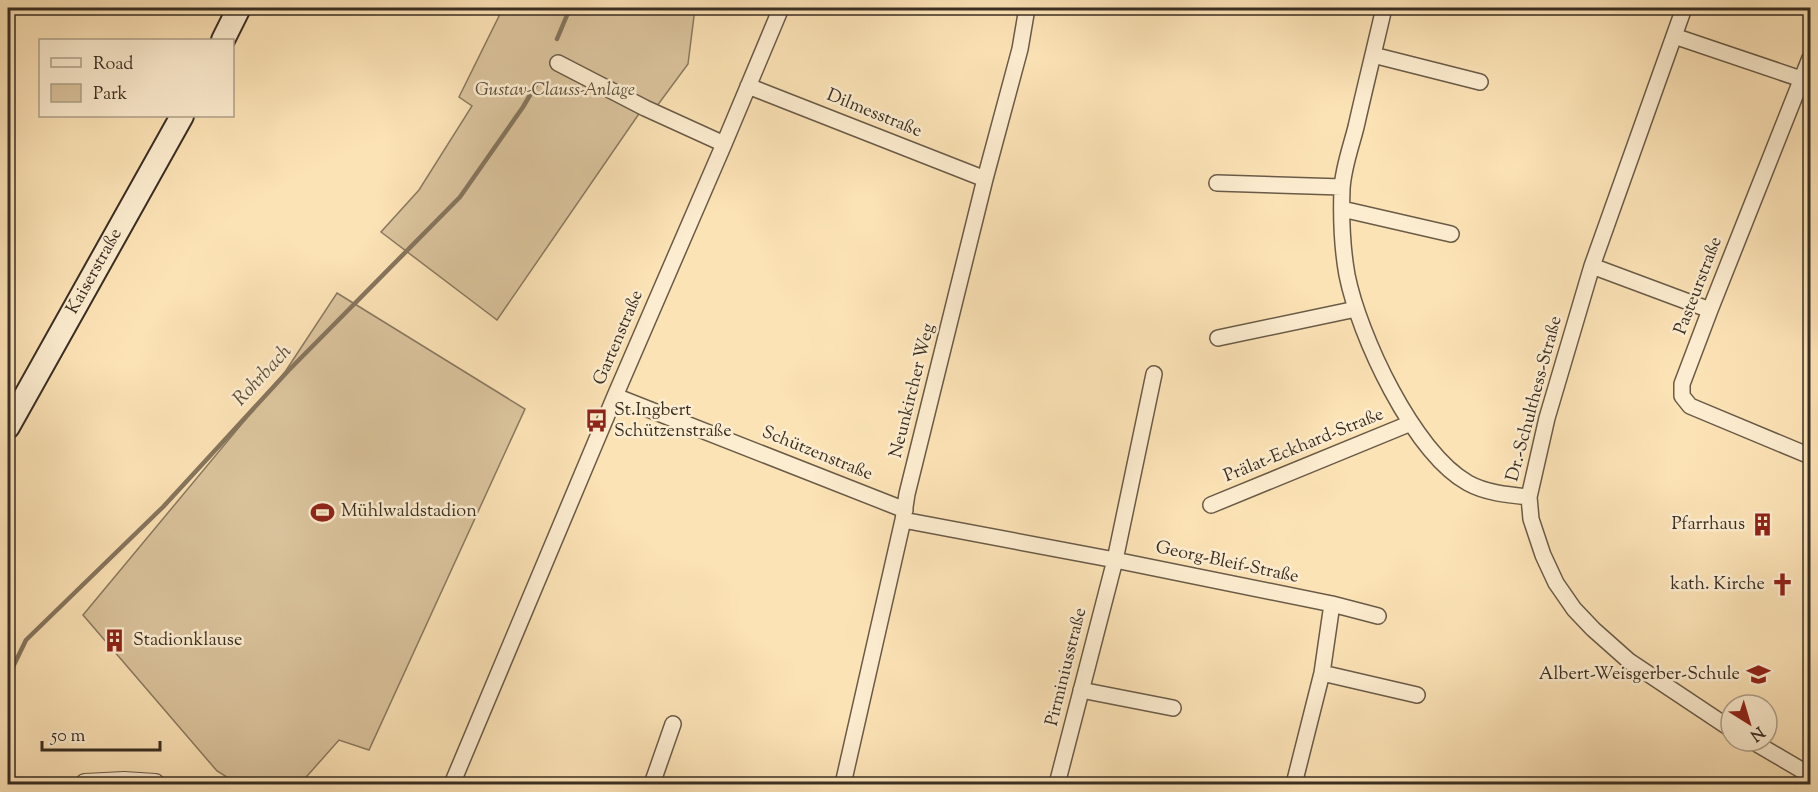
<svg xmlns="http://www.w3.org/2000/svg" width="1818" height="792" font-family="'Sorts Mill Goudy',serif">
<style>
.green{fill:#dbc49d;stroke:#8a7960;stroke-width:1.5}
.lines{fill:none;stroke-linecap:round;stroke-linejoin:round}
.stream{stroke:#86755d;stroke-width:4.5}
.minor-casing{stroke:#6a5b47;stroke-width:18}
.tertiary-casing{stroke:#6a5b47;stroke-width:22}
.secondary-casing{stroke:#392e22;stroke-width:26}
.minor{stroke:#fdedd0;stroke-width:15}
.tertiary{stroke:#fdedd0;stroke-width:20}
.secondary{stroke:#fdedd0;stroke-width:22}
.labels{text-anchor:middle;dominant-baseline:central;stroke-width:5;stroke-linejoin:round;paint-order:stroke}
.park-label{font-size:18px;font-style:italic;fill:#594c3b;stroke:#fdedd0}
.street-label{font-size:18px;fill:#392e22;stroke:#fdedd0}
.poi-label{font-size:18px;fill:#392e22;stroke:#fdedd0;text-anchor:start}
.water-label{font-size:20px;font-style:italic;fill:#60523f;stroke:#fdedd0}
</style>
<rect width="100%" height="100%" fill="#fce3b6"/>
<filter id="stains"><feTurbulence type="fractalNoise" baseFrequency=".00333" numOctaves="4"/><feColorMatrix values="0 0 0 0 .2 0 0 0 0 .09 0 0 0 0 .02 0 0 0 .5 -.17"/></filter>
<radialGradient id="worn" r=".72"><stop offset=".6" stop-color="#630" stop-opacity="0"/><stop offset="1" stop-color="#630" stop-opacity=".3"/></radialGradient>
<path class="green" d="M503,8H695L688,64L654,110L645,105L497,320L381,232L419,190L472,106L459,97Z
M337,293L525,409L369,750L339,740L300,784H238L217,771L83,615L285,372Z"/>
<g class="lines">
<path class="stream" d="M557,39L570,8
M8,682L10,673L26,640L163,507L288,371L460,197L523,107L536,85"/>
<defs>
<path id="minor" d="M1384,8C1375,47 1365,87 1356,127C1351,147 1343,168 1342,189C1341,217 1342,247 1347,275C1359,335 1413,452 1468,483C1486,493 1509,495 1529,497
M1684,8L1592,266L1547,418L1529,497L1531,519L1543,555L1556,583L1574,609L1593,629L1629,661L1731,729
M1674,36L1810,82
M1373,55L1480,82
M1810,58L1710,310L1682,384V396L1690,406L1810,456
M558,63L645,108L724,144
M748,86L985,179
M1217,183L1342,187
M1342,209L1451,234
M1592,266L1710,310
M1218,338L1356,309
M615,396L905,510
M1211,505L1411,423
M903,520L1115,560L1332,604L1378,616
M1322,673L1417,695
M1081,690L1173,708
M1752,741L1810,775
M452,784L615,396L724,144L781,8
M652,784L673,724
M843,784L903,520L907,494L985,179L1020,49L1027,8
M1057,784L1115,560L1154,374
M1294,784L1322,673L1332,604"/>
<path id="tertiary" d="M85,784L124,782L155,784"/>
<g id="secondary">
<path d="M223,40L239,8"/>
<path id="s1" d="M8,427L182,116"/>
</g>
</defs>
<use href="#minor" class="minor-casing"/>
<use href="#tertiary" class="tertiary-casing"/>
<use href="#secondary" class="secondary-casing"/>
<use href="#minor" class="minor"/>
<use href="#tertiary" class="tertiary"/>
<use href="#secondary" class="secondary"/>
</g>
<defs>
<symbol id="bus-bare" viewBox="-9 -9 18 18"><path d="M-5-6H5V4H4V6H2V4H-2V6H-4V4H-5ZM-3.5-4V0h7V-4ZM-3.5 1.2v1.5H-2V1.2ZM2 1.2v1.5H3.5V1.2Z" fill="#8f2418" stroke="#fdedd0" stroke-width="2.5" paint-order="stroke"/></symbol>
<symbol id="stadium-bare" viewBox="-9 -9 18 18"><path d="M0-5a6.5 5 0 1 0 0 10a6.5 5 0 1 0 0-10ZM-3.5-1.8h7v3.6h-7Z" fill="#8f2418" stroke="#fdedd0" stroke-width="2.5" paint-order="stroke"/></symbol>
<symbol id="building-bare" viewBox="-9 -9 18 18"><path d="M-4-6H4V6H1V3H-1V6H-4ZM-2.5-4.3h1.7v1.8h-1.7ZM.8-4.3h1.7v1.8H.8ZM-2.5-1h1.7V.8h-1.7ZM.8-1h1.7V.8H.8Z" fill="#8f2418" stroke="#fdedd0" stroke-width="2.5" paint-order="stroke"/></symbol>
<symbol id="church-bare" viewBox="-9 -9 18 18"><path d="M-1.2-6h2.4v3.5h3.3v2.4h-3.3V6h-2.4V-.1h-3.3v-2.4h3.3Z" fill="#8f2418" stroke="#fdedd0" stroke-width="2.5" paint-order="stroke"/></symbol>
<symbol id="school-bare" viewBox="-9 -9 18 18"><path d="M0-5L7-2L0 1L-7-2ZM-4 1L0 2.5L4 1V4Q0 6-4 4Z" fill="#8f2418" stroke="#fdedd0" stroke-width="2.5" paint-order="stroke"/></symbol>
</defs>
<g fill-rule="evenodd">
<use href="#bus-bare" x="580" y="404" width="33" height="33"/>
<use href="#stadium-bare" x="306" y="496" width="33" height="33"/>
<use href="#building-bare" x="1746" y="508" width="33" height="33"/>
<use href="#church-bare" x="1766" y="568" width="33" height="33"/>
<use href="#building-bare" x="98" y="624" width="33" height="33"/>
<use href="#school-bare" x="1742" y="658" width="33" height="33"/>
</g>
<g class="labels">
<g class="park-label">
<text x="555" y="91">Gustav-Clauss-Anlage</text>
</g>
<g class="street-label">
<text transform="translate(874 114) rotate(22)">Dilmesstraße</text>
<text stroke="none"><textPath href="#s1" startOffset="178">Kaiserstraße</textPath></text>
<text transform="translate(1699 286) rotate(-69)">Pasteurstraße</text>
<text transform="translate(619 338) rotate(-67)">Gartenstraße</text>
<text transform="translate(913 391) rotate(-76)">Neunkircher Weg</text>
<text transform="translate(1535 399) rotate(-75)">Dr.-Schulthess-Straße</text>
<text transform="translate(1304 446) rotate(-22)">Prälat-Eckhard-Straße</text>
<text transform="translate(817 454) rotate(22)">Schützenstraße</text>
<text transform="translate(1227 563) rotate(12)">Georg-Bleif-Straße</text>
<text transform="translate(1067 667) rotate(-76)">Pirminiusstraße</text>
</g>
<g class="poi-label">
<text x="614" y="411">St.Ingbert<tspan x="614" dy="21">Schützenstraße</tspan></text>
<text x="341" y="512">Mühlwaldstadion</text>
<text x="1745" y="525" text-anchor="end">Pfarrhaus</text>
<text x="1765" y="585" text-anchor="end">kath. Kirche</text>
<text x="133" y="641">Stadionklause</text>
<text x="1740" y="675" text-anchor="end">Albert-Weisgerber-Schule</text>
</g>
<g class="water-label">
<text transform="translate(263 376) rotate(-47)">Rohrbach</text>
</g>
</g>
<rect width="1818" height="792" fill="none" stroke="#fce3b6" stroke-width="30"/>
<rect x="9" y="9" width="1800" height="774" fill="none" stroke="#392e22" stroke-width="3"/>
<rect x="15" y="15" width="1788" height="762" fill="none" stroke="#392e22" stroke-width="1.5"/>
<rect x="39" y="39" width="195" height="78" fill="#fdedd0" stroke="#afa18a" stroke-width="1.5"/>
<rect x="51" y="58" width="30" height="9" fill="#fdedd0" stroke="#afa18a" stroke-width="1.5"/>
<text x="93" y="69" font-size="18" fill="#392e22">Road</text>
<rect x="51" y="84" width="30" height="18" fill="#dbc49d" stroke="#afa18a" stroke-width="1.5"/>
<text x="93" y="99" font-size="18" fill="#392e22">Park</text>
<g transform="translate(1749 723) rotate(143)"><circle r="28" fill="#fdedd0" stroke="#afa18a" stroke-width="1.5"/>
<path d="M0-4.5L10 22L0 15L-10 22Z" fill="#8f2418"/>
<text y="-9" font-size="16" font-weight="bold" text-anchor="middle" fill="#392e22">N</text>
</g>
<path d="M42 741v9h118v-9" fill="none" stroke="#392e22" stroke-width="3"/>
<text x="51" y="741" font-size="18" fill="#392e22" stroke="#fdedd0" stroke-width="4.5" paint-order="stroke">50 m</text>
<rect width="100%" height="100%" filter="url(#stains)"/>
<rect width="100%" height="100%" fill="url(#worn)"/>
</svg>
